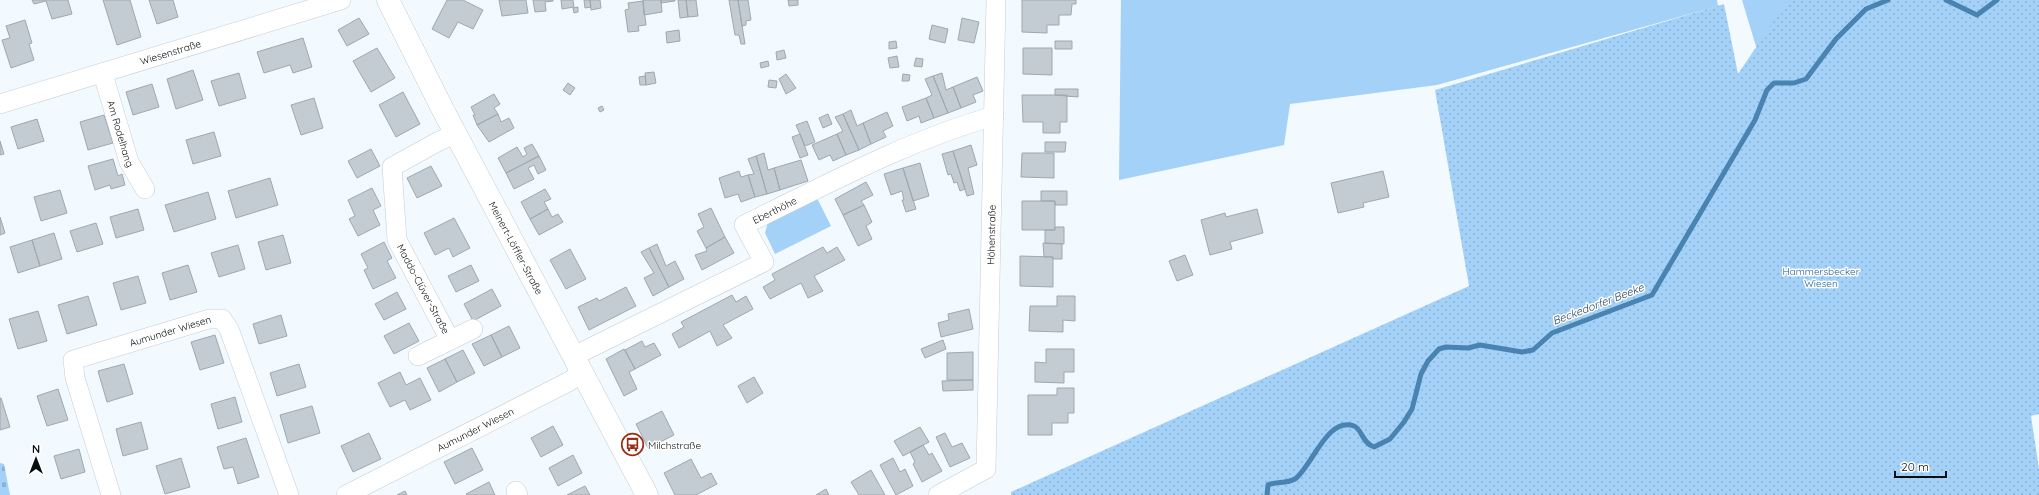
<svg xmlns="http://www.w3.org/2000/svg" width="2039" height="495" font-family="Quicksand,sans-serif">
<style>
.grass{fill:#a3d1f8}
.cemetery{fill:url(#cemetery-stones)}
.park{fill:url(#park-dots)}
.lines{fill:none;stroke-linecap:round;stroke-linejoin:round}
.stream{stroke:#4883b1;stroke-width:5}
.building{fill:#c3ccd3;stroke:#9fa8af}
.minor-casing{stroke:#c5cdd4;stroke-width:20}
.tertiary-casing{stroke:#c5cdd4;stroke-width:23}
.minor{stroke:#fff;stroke-width:19}
.tertiary{stroke:#fff;stroke-width:22}
.labels{text-anchor:middle;dominant-baseline:central;stroke-width:3;stroke-linejoin:round;paint-order:stroke}
.street-label{font-size:10px;fill:#0b0e10;stroke:#fff}
.park-label{font-size:10px;fill:#1f5a85;stroke:#fff}
.poi-label{font-size:10px;fill:#0b0e10;stroke:#fff;text-anchor:start}
.water-label{font-size:11px;font-style:italic;fill:#1b3e58;stroke:#fff}
</style>
<defs>
<pattern id="cemetery-stones" width="16" height="16" patternUnits="userSpaceOnUse"><rect width="16" height="16" fill="#a3d1f8"/><path d="M2 7V4a2 2 0 0 1 4 0v3zM10 15v-3a2 2 0 0 1 4 0v3z" fill="#8bb2d4"/></pattern>
<pattern id="park-dots" width="8" height="8" patternUnits="userSpaceOnUse"><rect width="8" height="8" fill="#a3d1f8"/><path d="M2 2h.1M6 6h.1" fill="none" stroke="#8bb2d4" stroke-width="1.8" stroke-linecap="round"/></pattern>
</defs>
<rect width="100%" height="100%" fill="#f2f9ff"/>
<path class="grass" d="M1121,0H1717L1718,6L1437,85L1290,104L1284,145L1119,180Z
M1742,0H1793L1758,53Z
M817,198L831,226L775,254L765,233L768,222Z"/>
<path class="cemetery" d="M0,463L4,464L10,495H0Z"/>
<path class="park" d="M1788,0H2039V414L2031,416L2039,469V495H1011V492L1469,286L1435,90L1724,4L1738,74Z"/>
<g class="lines">
<path class="stream" d="M1946,0L1977,15L1997,0
M1267,495L1268,485C1276,481 1286,484 1295,479C1312,467 1327,416 1354,426C1362,429 1362,443 1374,447L1390,439L1404,422L1412,409L1421,374L1428,361L1439,349L1446,347L1468,348L1480,345L1522,352L1533,350L1552,333L1652,295L1755,120L1767,90L1774,83H1794L1806,79L1836,39L1866,9L1888,0"/>
</g>
<path class="building" d="M32,0H68L72,14L52,19L46,1L34,4Z
M103,0H130L141,37L117,45Z
M149,0H173L178,17L157,24Z
M447,0H463L483,10L473,29L458,22L449,38L432,29Z
M499,0H526L528,13L502,16Z
M533,0H553V1L545,2L546,11L535,12Z
M561,0H573L574,7L562,9Z
M584,0H590L591,7L585,8Z
M590,0H600L601,8L591,10Z
M643,0H661L662,12L644,15Z
M661,0H675V1L661,3Z
M678,0H686L688,17L680,18Z
M686,0H696L698,16L688,17Z
M729,0H738L745,44H741L739,35H735Z
M738,0H748L751,20L746,21V25L742,26Z
M788,0H798V5L789,6Z
M1022,0H1076V4H1072L1071,15H1059V25H1047V33L1022,32Z
M643,1L646,25L638,26L639,31L628,32L625,10L629,9L628,3Z
M578,7V12L574,13L573,8Z
M359,18L369,34L347,46L338,30Z
M962,18L979,22L974,43L958,40Z
M25,20L32,43L29,44L34,60L11,68L2,40L10,38L6,26Z
M932,25L948,29L945,43L929,39Z
M679,30L680,41L667,43L666,32Z
M303,38L312,67L293,73L290,65L264,73L257,52Z
M896,41L897,48L889,49V42Z
M1055,41H1072V49H1055Z
M377,48L395,78L371,92L353,61Z
M1023,48H1052V75L1023,74Z
M784,50L786,58L777,60L776,52Z
M897,56L899,67L890,68L888,58Z
M916,58L923,59L922,67L914,66Z
M768,61L769,66L761,68L760,63Z
M193,70L203,100L176,109L167,79Z
M654,72L656,83L646,85L645,73Z
M239,73L246,98L219,106L211,81Z
M942,73L946,90L953,87L961,108L948,113L933,76Z
M786,74L796,88L786,94L779,79Z
M903,74L910,75L909,81H902Z
M645,76L646,85H640L639,77Z
M933,76L948,113L934,118L926,98L932,95L925,79Z
M977,77L983,91L973,95L976,102L961,108L953,87Z
M769,80L777,81L776,88L768,87Z
M568,83L575,88L570,95L563,90Z
M152,84L159,107L133,115L126,92Z
M1055,89H1078V97L1055,95Z
M403,92L420,124L396,137L379,105Z
M494,94L500,104L494,108L498,114L477,125L473,115H475L471,107Z
M1022,95H1067V122H1060V133H1043V122H1023Z
M314,98L323,128L301,135L291,105Z
M926,98L934,118L921,123L919,116L907,121L902,107Z
M602,106L604,110L600,112L598,108Z
M851,110L857,126L863,123L871,144L859,150L843,114Z
M887,112L893,126L883,131L886,137L871,144L863,123Z
M498,114L501,122L509,118L514,128L489,142L477,125Z
M828,114L832,124L823,128L819,118Z
M843,114L859,150L846,155L837,134L843,131L835,117Z
M104,115L113,143L88,150L80,122Z
M37,119L44,141L18,149L11,127Z
M807,121L815,142L805,146L796,125Z
M214,132L221,156L193,164L186,140Z
M800,134L808,155L800,158L792,137Z
M837,134L846,155L833,161L830,155L819,160L812,145Z
M0,141L4,154L0,155Z
M1045,142H1066L1065,152H1045Z
M532,144L539,156L506,173L498,158L517,147L523,157L527,154L524,148Z
M971,145L977,165L968,168L974,194L967,196L953,151Z
M371,149L380,166L357,178L348,161Z
M953,151L965,189L960,191L957,182L954,183L951,174L948,175L942,154Z
M764,153L768,170L774,168L780,190L767,194L756,156Z
M1022,153H1054V178L1021,177Z
M539,156L546,170L538,174L534,165L528,168L534,179L514,189L506,173Z
M756,156L767,194L755,197L748,175L754,174L748,159Z
M113,159L118,176L122,174L125,185L111,189L110,185L95,190L88,166Z
M801,160L808,181L780,190L774,168Z
M920,163L929,196L913,201L903,168Z
M431,166L442,186L417,198L407,178Z
M903,168L916,209L906,212L902,200H904L902,191L891,195L884,174Z
M739,171L741,177L748,175L755,197L741,202L738,194L725,198L719,178Z
M1383,171L1389,197L1363,203L1364,207L1338,213L1331,183Z
M270,178L278,205L236,218L228,191Z
M866,182L873,195L861,201L864,205L843,215L835,199Z
M372,188L381,206L373,210L380,225L358,236L349,219L355,216L348,200Z
M545,189L551,199L544,202L548,209L530,219L521,202Z
M60,190L67,213L41,221L34,197Z
M1041,191H1067V205H1055V201H1041Z
M208,192L216,219L174,232L165,205Z
M1022,201H1055V230H1022Z
M864,205L872,222L866,226L872,239L858,246L843,215Z
M711,208L725,237L706,248L697,231L704,227L698,214Z
M138,209L144,230L116,238L110,217Z
M548,209L552,217L558,214L563,222L539,235L530,219Z
M1257,209L1263,233L1230,242L1232,249L1210,255L1201,220L1225,213L1226,217Z
M0,217L5,233L0,235Z
M454,218L470,248L453,257L449,248L435,255L424,233Z
M96,223L103,244L77,252L70,231Z
M1055,227H1064V244L1045,243V230H1055Z
M54,233L62,259L40,266L32,240Z
M283,235L291,263L266,270L258,242Z
M725,237L734,253L702,270L695,255L707,251L706,248Z
M32,240L40,266L18,273L10,247Z
M384,242L392,258L387,261L396,278L373,289L364,270L368,268L361,254Z
M1043,243L1062,244V259H1053V257H1044Z
M657,244L666,266L675,261L684,279L669,287L649,248Z
M238,245L245,269L219,277L211,253Z
M823,247L827,253L837,247L845,260L814,276L823,291L808,298L801,283L770,299L763,287L775,280L772,274Z
M649,248L669,287L653,296L644,278L654,273L641,252Z
M570,249L586,279L566,289L550,260Z
M1185,255L1193,275L1177,281L1169,261Z
M1020,256L1053,257V287L1020,286Z
M188,265L197,292L170,300L162,273Z
M471,265L479,281L456,292L448,276Z
M138,276L146,303L121,310L113,283Z
M626,287L636,306L589,330L578,307L597,298L599,301Z
M492,289L501,306L473,321L464,304Z
M397,292L406,309L384,320L375,304Z
M732,295L736,302L746,296L753,309L723,325L732,338L717,346L710,331L679,348L672,334L684,327L681,322Z
M88,296L97,325L67,334L58,305Z
M1057,296H1075V321L1063,320V332L1029,331L1030,306H1057Z
M969,309L973,329L941,337L938,323L949,320L948,314Z
M38,311L47,341L18,349L9,319Z
M281,315L287,336L259,344L253,324Z
M409,323L419,341L394,354L384,336Z
M509,326L520,348L502,357L491,335Z
M215,335L224,363L200,370L191,342Z
M491,335L502,357L484,366L472,344Z
M943,340L946,349L925,358L921,349Z
M642,341L645,347L654,343L661,355L635,369L625,350Z
M624,349L635,369L629,372L637,389L624,396L606,359Z
M1046,349H1074V372H1064V383L1035,382V362L1046,363Z
M463,350L475,373L457,382L445,359Z
M973,352V380H947V353Z
M445,359L457,382L439,392L427,368Z
M124,364L133,394L107,402L98,371Z
M299,364L306,387L277,396L270,373Z
M400,372L406,385L420,378L431,400L410,410L405,400L390,407L378,383Z
M754,377L763,393L747,403L738,386Z
M973,380V390L943,391L942,381Z
M1057,388H1074V413H1068V423H1052V435H1028V395H1057Z
M58,389L68,420L47,426L37,396Z
M235,397L242,422L218,429L211,404Z
M0,398H1L10,427L0,430Z
M312,406L320,433L288,443L280,415Z
M662,411L674,435L648,448L636,424Z
M141,422L148,449L123,456L116,429Z
M553,426L563,445L541,457L531,438Z
M920,427L929,442L903,456L894,441Z
M369,433L381,459L353,472L341,446Z
M945,433L952,447L962,443L970,458L950,467L936,437Z
M246,438L259,477L238,484L233,467L224,469L217,447Z
M923,445L929,455L932,453L942,471L922,482L913,464L915,462L910,452Z
M472,448L483,470L455,484L444,462Z
M79,449L85,472L61,479L54,456Z
M573,455L582,473L558,486L549,468Z
M181,458L190,487L165,494L156,466Z
M893,458L900,472L905,469L913,486L896,495L880,465Z
M691,459L701,478L711,473L717,484L696,495H675L664,473Z
M871,470L885,495H859L851,482Z
M489,482L495,495H467L466,494Z
M585,486L590,495H567Z
M826,489L829,495H816Z
M405,491L407,495H397Z"/>
<g class="lines">
<defs>
<g id="minor">
<path id="s1" d="M103,74L129,162L145,189"/>
<path id="s2" d="M0,104L341,0"/>
<path d="M450,340L397,240L392,167L439,141L456,134"/>
<path d="M418,356L473,329"/>
<path id="s3" d="M574,356L764,262L744,225C826,185 906,141 994,116"/>
<path d="M516,491L518,495"/>
<path id="s4" d="M111,495L75,378L73,360L209,319H222L229,329L289,495"/>
<path id="s5" d="M346,495L570,381L582,372"/>
<path id="s6" d="M938,495L986,469L996,0"/>
</g>
<g id="tertiary">
<path id="s7" d="M388,0L442,108L647,495"/>
</g>
</defs>
<use href="#minor" class="minor-casing"/>
<use href="#tertiary" class="tertiary-casing"/>
<use href="#minor" class="minor"/>
<use href="#tertiary" class="tertiary"/>
</g>
<defs>
<symbol id="bus-ring" viewBox="-11 -11 22 22"><circle r="9.5" fill="#fff" stroke="#993118" stroke-width="1.5"/><path d="M-5-6H5V4H4V6H2V4H-2V6H-4V4H-5ZM-3.5-4V0h7V-4ZM-3.5 1.2v1.5H-2V1.2ZM2 1.2v1.5H3.5V1.2Z" fill="#993118"/></symbol>
</defs>
<g fill-rule="evenodd">
<use href="#bus-ring" x="620" y="432" width="25" height="25"/>
</g>
<g class="labels">
<g class="street-label">
<text stroke="none"><textPath href="#s2" startOffset="178">Wiesenstraße</textPath></text>
<text stroke="none"><textPath href="#s1" startOffset="62">Am Rodelhang</textPath></text>
<text stroke="none"><textPath href="#s3" startOffset="288">Eberthöhe</textPath></text>
<text stroke="none"><textPath href="#s6" startOffset="289">Höhenstraße</textPath></text>
<text stroke="none"><textPath href="#s7" startOffset="279">Meinert-Löffler-Straße</textPath></text>
<text transform="translate(423 289) rotate(62)">Maddo-Clüver-Straße</text>
<text stroke="none"><textPath href="#s4" startOffset="242">Aumunder Wiesen</textPath></text>
<text stroke="none"><textPath href="#s5" startOffset="145">Aumunder Wiesen</textPath></text>
</g>
<g class="park-label">
<text x="1821" y="271">Hammersbecker<tspan x="1821" dy="12">Wiesen</tspan></text>
</g>
<g class="poi-label">
<text x="648" y="445">Milchstraße</text>
</g>
<g class="water-label">
<text transform="translate(1598 304) rotate(-21)">Beckedorfer Beeke</text>
</g>
</g>
<g transform="translate(36 459)" stroke="#ffffff" stroke-width="3" paint-order="stroke">
<path d="M0-3L7 15L0 10L-7 15Z" fill="#0b0e10"/>
<text y="-6" font-size="11" font-weight="bold" text-anchor="middle" fill="#0b0e10">N</text>
</g>
<path d="M1895 471v6h51v-6" fill="none" stroke="#0b0e10" stroke-width="2"/>
<text x="1901" y="471" font-size="12" fill="#0b0e10" stroke="#ffffff" stroke-width="3" paint-order="stroke">20 m</text>
</svg>
